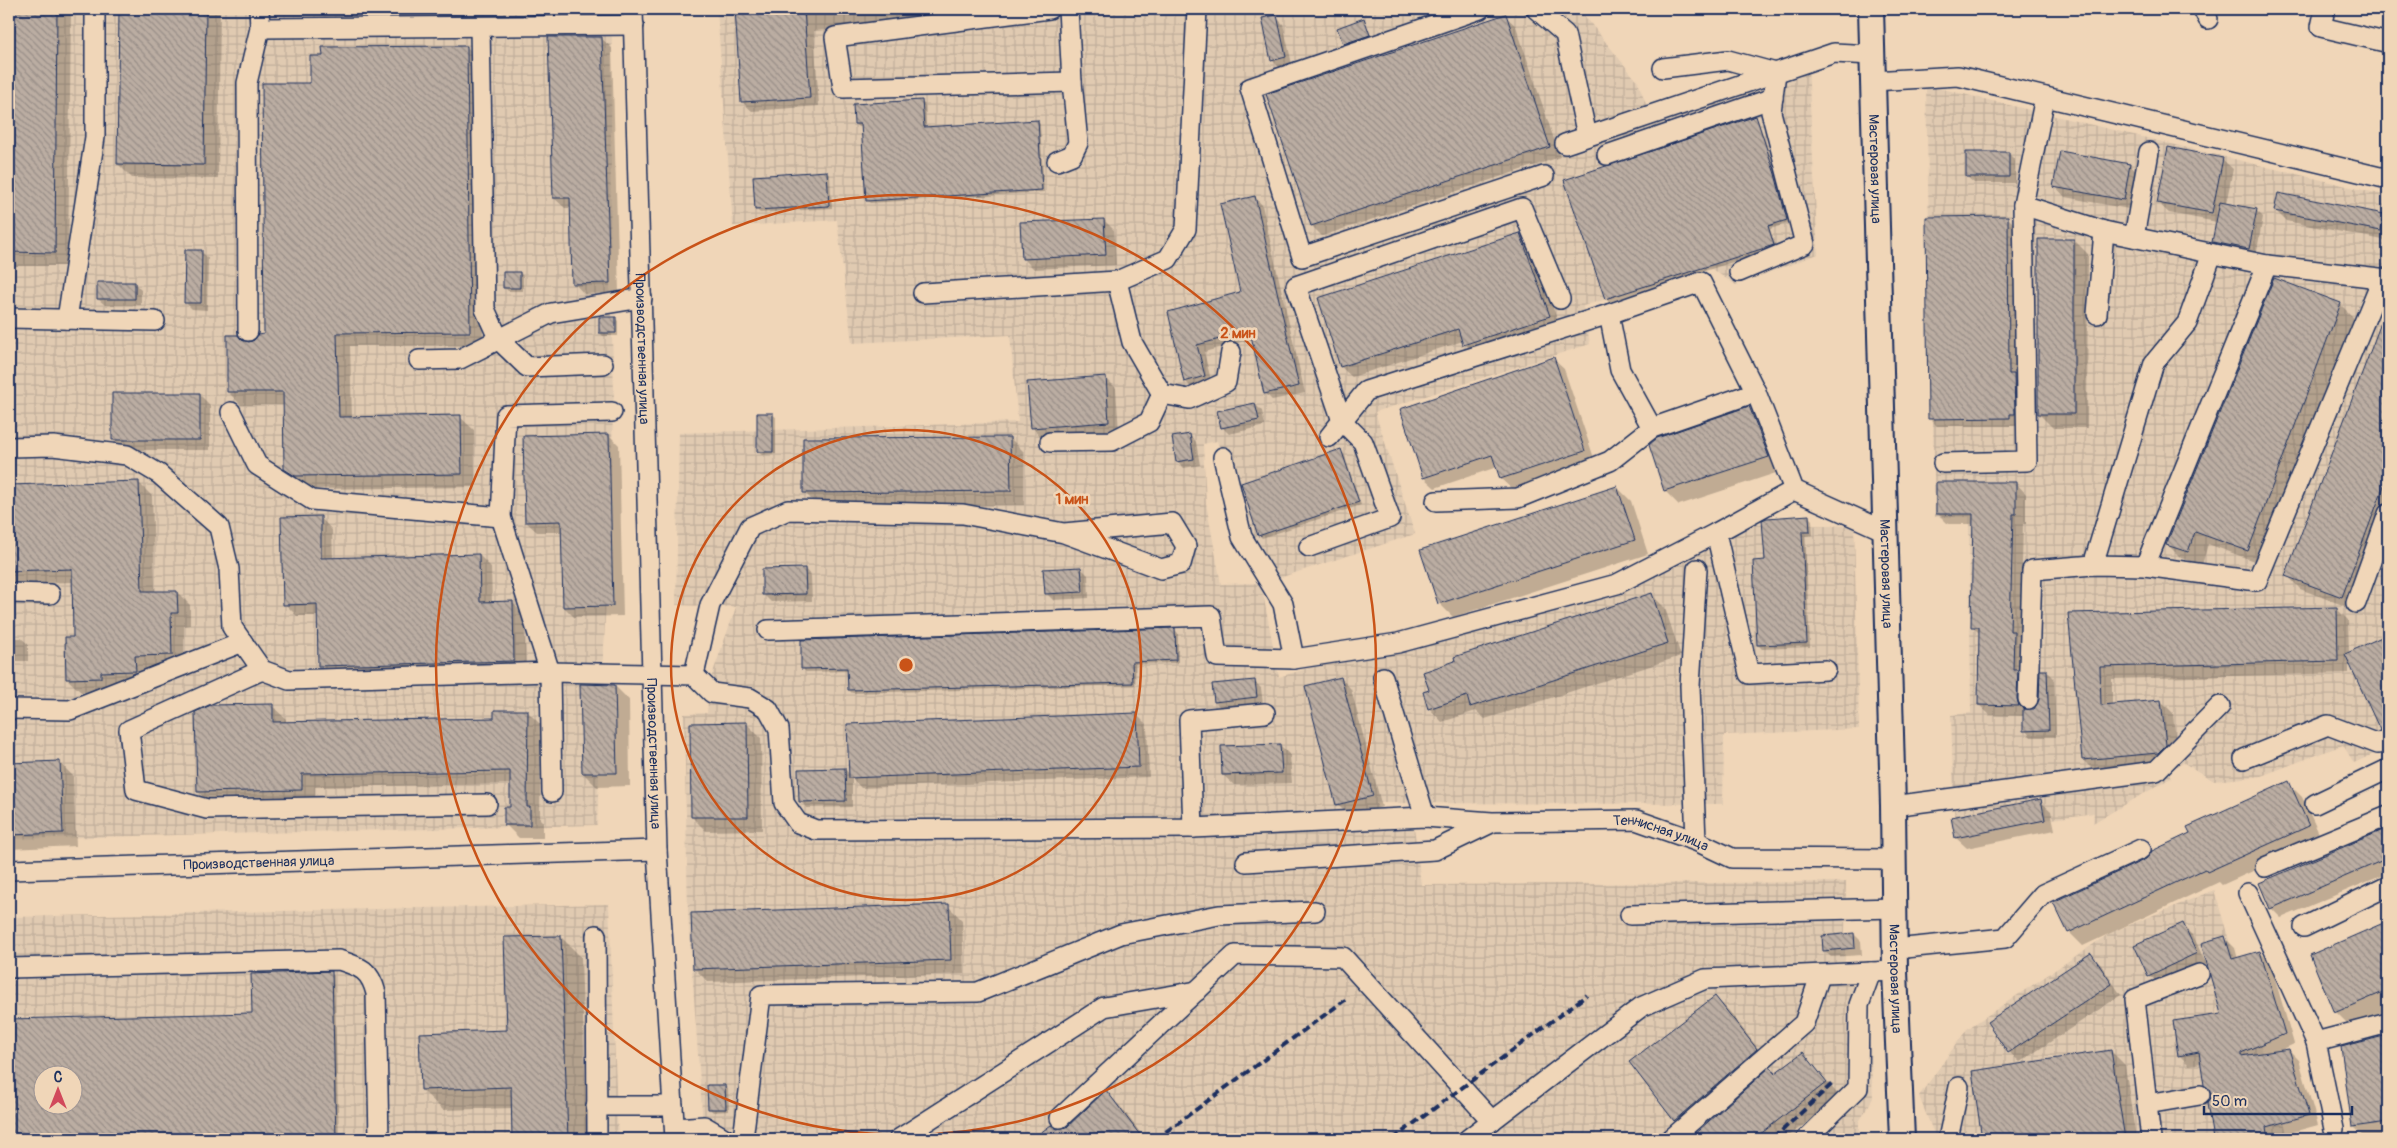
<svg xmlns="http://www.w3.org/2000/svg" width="2397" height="1148" font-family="Pangolin,sans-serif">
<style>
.industrial{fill:url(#industrial-grid);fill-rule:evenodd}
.shadow{fill:#0003;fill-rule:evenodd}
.building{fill:url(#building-back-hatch);stroke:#1b2f5e;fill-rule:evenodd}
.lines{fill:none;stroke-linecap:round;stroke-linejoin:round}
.minor-casing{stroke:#1b2f5e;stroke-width:22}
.major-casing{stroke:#1b2f5e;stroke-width:28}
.minor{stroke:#f0d6b8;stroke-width:19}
.major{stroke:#f0d6b8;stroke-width:24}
.rail{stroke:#1b2f5e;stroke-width:4;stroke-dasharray:8 4;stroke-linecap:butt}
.ring{fill:none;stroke:#c95318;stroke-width:2.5}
.labels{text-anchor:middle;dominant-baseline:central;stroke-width:5;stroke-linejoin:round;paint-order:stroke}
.street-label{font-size:14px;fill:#1b2f5e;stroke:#f0d6b8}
.centre{fill:#c95318;stroke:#f0d6b8;stroke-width:2.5}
.ring-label{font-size:15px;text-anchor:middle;font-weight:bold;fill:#c95318;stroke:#f0d6b8;stroke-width:5;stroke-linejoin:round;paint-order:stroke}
</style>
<defs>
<pattern id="industrial-grid" width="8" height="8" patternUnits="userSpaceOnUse" patternTransform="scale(1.25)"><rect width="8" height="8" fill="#e0cab1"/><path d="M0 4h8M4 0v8" fill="none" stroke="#c0ae9b"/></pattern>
<pattern id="building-back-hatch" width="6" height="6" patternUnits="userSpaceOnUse" patternTransform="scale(1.25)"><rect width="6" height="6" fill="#bbada2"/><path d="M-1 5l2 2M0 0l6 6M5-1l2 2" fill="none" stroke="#978d87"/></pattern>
</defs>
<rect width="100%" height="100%" fill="#f0d6b8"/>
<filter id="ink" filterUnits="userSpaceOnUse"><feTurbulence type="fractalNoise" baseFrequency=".02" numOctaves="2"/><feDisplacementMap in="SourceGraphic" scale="10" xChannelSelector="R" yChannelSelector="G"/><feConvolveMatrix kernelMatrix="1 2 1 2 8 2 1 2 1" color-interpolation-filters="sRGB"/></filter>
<g filter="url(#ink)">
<path class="industrial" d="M9,9H612L610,283L614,390L597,825L9,839Z
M717,9H1579L1638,82L1654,126L1808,66L1818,254L1736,285L1710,268L1583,306L1590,344L1375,412L1415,534L1276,579L1265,569L1217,441L1203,444L1206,503L1221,584L1261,583L1279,677L1708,548L1732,524L1854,526L1859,729L1724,735L1723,804L1376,803L1383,825L1414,826L1421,885L1846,882L1844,979L1867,995L1873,1098L1859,1122V1139H704L688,913L684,714L707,713L710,681L736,607L676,605L679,433L1018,422L1010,335L852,343L837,220L733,226Z
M1926,85L2388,196V747L2354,763L2343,745L2261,776L2214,781L2184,763L2168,770L2171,778L2093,823L2094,813L2045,820L1955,838L1951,715L1971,713L1969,517H1935Z
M2214,890L2289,1139H1936L1919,1096L1967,1029L2110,933Z
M609,904L618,1139H9V917ZM42,1076H72V1106H42Z"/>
<path class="shadow" d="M9,9H71L68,266H9Z
M120,9H220L218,179L132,178L118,164Z
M317,9H626V27L545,28L531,14V9Z
M736,9H1035L894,25L814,31L819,106L752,111L742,102Z
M1505,16L1516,26L1560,157L1322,236L1312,226L1268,95Z
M1276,17L1283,24L1292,64L1279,67L1272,60Z
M1364,19L1372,38L1347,46L1344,43Z
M601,38L612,48L619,293L584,294L574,283L571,208H565L554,198Z
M467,47L480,61L483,345L350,346L352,418L460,417L474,430L475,487L310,489L299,482L285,468L284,405H241L228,392L243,342L249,343L265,336L312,84Z
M922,102L925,105L926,128L1037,121L1040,124L1044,192L870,203L867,200L862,127H858L855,124Z
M1755,117L1758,120L1778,178L1789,223L1770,229L1776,248L1609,302L1606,299L1566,180Z
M2061,152L2130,165L2140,176L2134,210L2065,197L2055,186Z
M2008,153L2015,160V183H1974L1967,177Z
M2222,159L2233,169L2226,204L2256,210L2263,217L2256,256L2220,248L2213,242L2217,222L2169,213L2158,203Z
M827,172L830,176L832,208L760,213L757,210Z
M2279,195L2388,216V241L2286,221L2276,211Z
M1255,197L1262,205L1305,393L1272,400L1265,393L1253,339L1204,352L1212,384L1192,388L1185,381L1169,313L1241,293Z
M2007,217L2015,225L2017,426H1937L1929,418Z
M1104,220L1114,230L1116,265L1034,269L1023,258Z
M1520,234L1530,245L1560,327L1474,354L1463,341L1352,377L1341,367Z
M2074,240L2088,254L2087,428H2053L2039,414Z
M201,251L208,258L207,310L192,309L186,303Z
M520,273L523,276V291H508L505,288Z
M134,283L141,290V305H105L98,299Z
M2340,304L2354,318L2262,564L2208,544L2202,565L2181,558L2167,544Z
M615,318L618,321V336H603L600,333Z
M2384,318L2388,320V525L2356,610L2300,589L2287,575Z
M1553,359L1564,369L1595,461L1512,489L1501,479L1497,467L1435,488L1424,478Z
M1105,377L1116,388L1119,432L1042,438L1032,427Z
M200,395L210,405V450H124L113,439Z
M1255,404L1262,411L1265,426L1229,434L1222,427Z
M1749,408L1763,422L1782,471L1679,505L1665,491Z
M772,414L776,417V454L762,455L758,452Z
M609,435L619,445L623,616L574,617L564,607L562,532H537L526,522Z
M1190,435L1196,442L1200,465L1184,468L1177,461Z
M1010,438L1024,452V505L818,506L804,492Z
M1341,451L1344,454L1361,505L1262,538L1259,535Z
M138,482L152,496L155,592H177L190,605V625L184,626V668L148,669V684L114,691L81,692L67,679L74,638L73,582L9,584V486Z
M2016,483L2026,494V524H2023L2020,639L2024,642L2028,682L2027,710H2033L2038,706L2041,671H2047L2054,678L2056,737H2031L2025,730L2024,716L1990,715L1979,705L1980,634L1972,626L1974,524H1948L1937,513Z
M1617,487L1631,501L1648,554L1453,617L1439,603Z
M1808,516L1812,520L1813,535L1805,536L1810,647L1762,649L1758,645L1766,561Z
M320,517L332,530L333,559L479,555L491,567L492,603L512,602L524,615L526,673L332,678L320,665L318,616H297L285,604Z
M1081,568L1088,575L1089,598L1053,600L1046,593Z
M805,569L811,576L812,601L771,602L764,595Z
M1651,594L1665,608L1681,656L1485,719L1476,711L1442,722L1429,708Z
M2336,608L2348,620L2349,653L2388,635V736L2381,729L2349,660V673L2112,679V705L2161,701L2173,713L2177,758L2095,772L2083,760L2070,614Z
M1175,630L1178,633V663L1135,664V685L852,693L849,690V671L806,672L803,669Z
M9,638H21L28,644V661H9Z
M1341,678L1351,689L1382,807L1348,815L1338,805L1307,687Z
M1254,681L1261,688L1263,704L1222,709L1215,702Z
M615,686L629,700L630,786L597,787L583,773Z
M272,706L286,719V723L496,719L527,711L541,725L540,819L543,822V838H519L505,824L511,809V784L315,787V803L212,805L198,792Z
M1136,714L1147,725L1149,777L861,788L852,778V807L807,808L800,801L845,769L850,775Z
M747,724L761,738L762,830L706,831L692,817Z
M1280,745L1290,755L1292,783L1234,785L1223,775Z
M59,762L73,776L76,846L9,849V764Z
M2288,783L2302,797L2322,840L2222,885L2219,882L2083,946L2069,932L2147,860L2191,834Z
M2040,801L2051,811L2055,830L1967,848L1956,838Z
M2388,829V873L2281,918L2271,908L2260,883Z
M948,906L962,920L964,974L708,982L694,968Z
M2388,923V1010L2350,1026L2336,1012L2311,955Z
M2182,924L2193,935L2206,964L2160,985L2149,975Z
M1854,934L1861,941L1862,955L1831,957L1825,951Z
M561,937L581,957L587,1139H514L513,1108L443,1110L422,1090L508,1032Z
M2225,938L2235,948L2238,959L2260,952L2270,962L2294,1044L2279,1051L2289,1050L2299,1060L2318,1125L2275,1137L2276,1139H2214L2209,1104L2213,1093L2202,1063L2189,1065L2179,1055L2223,1015Z
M2091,955L2101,965L2121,995L2020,1062L2009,1052Z
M331,973L334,976L339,1139H9V1021L254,1014ZM42,1076H72V1106H42Z
M1715,997L1729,1011L1770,1064L1689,1134L1675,1120Z
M2388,1036V1138L2366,1139L2353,1127L2342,1048Z
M2111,1051L2125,1065L2136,1139H1984L1973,1072Z
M1803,1053L1840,1097L1785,1139H1694L1692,1137Z
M725,1086L728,1089L729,1111L713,1112L710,1109Z
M1106,1092L1120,1106L1145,1139H1034L1051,1126L1057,1130L1068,1127Z"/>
<path class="building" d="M9,9H57L55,253L9,252Z
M119,9H206L204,165L117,164Z
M547,9H601V14H547Z
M735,9H804L810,98L741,102Z
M1506,14L1550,147L1311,226L1266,94Z
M1277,15L1286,57L1271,61L1262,18Z
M1364,18L1370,35L1343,44L1337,28Z
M548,37H602L610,283L572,284L570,198H553Z
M467,46L470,332L337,333L339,417L461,415L462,474L295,476L284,469L283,392H227V335H238L242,340L249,342L254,340L258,335L264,334L262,83H310V56H323L322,47Z
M922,100L924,127L1038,120L1042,190L866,201L861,124H854L853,104Z
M1756,116L1775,174L1787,220L1768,226L1774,245L1605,299L1564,180Z
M2168,147L2223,158L2212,213L2157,203Z
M2060,151L2130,164L2124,200L2053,187Z
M1966,152H2009V177H1966Z
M827,171L829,206L755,210L753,176Z
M2278,193L2384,214L2381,231L2274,211Z
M1255,196L1299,386L1264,394L1250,331L1197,345L1205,376L1184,382L1168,312L1240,292L1220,204Z
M2220,202L2257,209L2249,249L2212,242Z
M2008,216L2009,374H2014L2015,414H2010V418L1928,419L1926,217Z
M1104,219L1106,255L1022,259L1020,222Z
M1520,233L1550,316L1463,345L1458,329L1340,367L1318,298Z
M2038,239H2074V414H2038Z
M185,250H202L201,303H184Z
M503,272H520V288H503Z
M2274,278L2341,303L2248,551L2195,532L2188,552L2166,545Z
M97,282H135V299H97Z
M2387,307L2388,475L2342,597L2285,576Z
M599,317H616V333H599Z
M1554,357L1585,451L1500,479L1492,455L1423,478L1400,409Z
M1106,376L1109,422L1031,428L1027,382Z
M112,393H200V440H112Z
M1255,403L1259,420L1221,428L1217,411Z
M1749,406L1769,457L1664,491L1649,445L1657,438Z
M757,413H773V452H757Z
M609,434L613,606L563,607L561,521L525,522L523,436Z
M1190,434L1194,459L1176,462L1172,437Z
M1010,437L1011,491L803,493V438Z
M1341,449L1359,502L1258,536L1241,483Z
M139,481L142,591H177L178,613H171L172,655L135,656L136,671L101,672V678L66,679L65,637H73L72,569L9,571V485Z
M1936,482H2016V514H2013L2010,631H2014L2013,670H2018L2017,699L2019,706L1978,705L1979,627H1971L1973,514H1936Z
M1617,486L1635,540L1438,604L1420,550Z
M1809,515L1810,532H1802L1807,643L1757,645L1753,561L1765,560L1762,520L1767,518Z
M321,516V558L479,554L480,602L513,601L514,661L318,666L317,604L283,605L281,517Z
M1081,567L1083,592L1045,594L1043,569Z
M805,568L806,594L762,595V569Z
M1652,593L1668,643L1470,707L1467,696L1428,709L1423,692L1429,690L1423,672L1455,661L1454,657Z
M2337,607L2338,661L2100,667L2101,705L2161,700L2166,745L2158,753L2082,760L2068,613Z
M1175,628L1176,660L1132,662L1133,683L848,690L847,668L801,669V640Z
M2388,634V727L2380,730L2345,654Z
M2040,670H2047L2049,730L2023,731V709H2034L2039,700Z
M1341,677L1373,796L1336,805L1305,686Z
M1255,680L1257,697L1214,702L1212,684Z
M580,684L615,685L617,773H582Z
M273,704V722L494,718V710H528L527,807H530V825H504V807H510V771L302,774V790L197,792L195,712L211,705Z
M1137,713L1139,767L849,778L847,724Z
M747,722L748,817H691L690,723Z
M1280,744L1282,773L1222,775L1221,746Z
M60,761L63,833L9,835V763Z
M845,768L846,801L799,802L798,769Z
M2289,781L2309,826L2207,872L2205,869L2068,933L2053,902L2146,859L2152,851L2190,833L2187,827Z
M2041,799L2045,820L1955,838L1951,817Z
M2388,828V858L2270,909L2259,883Z
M949,904L951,960L693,969L691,913Z
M2388,921V990L2334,1013L2310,955Z
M2183,923L2197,953L2148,976L2134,945Z
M1854,933L1855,948L1823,951L1822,936Z
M561,936L568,1139H512L511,1087L421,1090L419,1033L507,1030L504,937Z
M2225,936L2232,959L2260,951L2285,1034L2241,1053V1056L2289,1049L2309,1115L2266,1127L2268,1139H2213L2207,1104L2211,1094L2204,1085L2199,1052L2178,1056L2173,1021L2221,1014L2201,943Z
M2091,953L2112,984L2008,1053L1987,1022Z
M332,971L336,1139H9V1019L252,1013L251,974ZM42,1076H72V1106H42Z
M1715,996L1757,1049L1674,1121L1629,1062Z
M2388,1035V1122L2352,1127L2341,1047Z
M2111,1050L2125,1139H1982L1972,1071Z
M1803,1052L1827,1082L1754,1139H1693L1691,1137L1770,1067L1775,1073Z
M707,1085H725L726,1109H708Z
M1106,1090L1143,1139H1032L1051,1125L1057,1129L1067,1127Z"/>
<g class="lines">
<defs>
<g id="minor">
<path d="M259,9L260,28L634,25"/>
<path id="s1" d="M633,9L657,850L675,1139"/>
<path d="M1049,9L835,37L843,88L1072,82"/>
<path d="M1480,9L1250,88L1302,257L1544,176"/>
<path d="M1536,9L1565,34L1587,136"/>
<path d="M2203,9L2208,19"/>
<path d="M2325,9L2321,27L2385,42"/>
<path d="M480,27L485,309L499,340L527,367L603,364"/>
<path d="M1663,68L1728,60L1776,73L1771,112L1805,244L1739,272"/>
<path d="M1873,81L1958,76L2388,179"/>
<path d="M2045,97L2023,205L2104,231L2267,265L2388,279"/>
<path d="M1565,144L1834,53L1872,55"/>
<path d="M1607,155L1773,98"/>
<path d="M1057,161L1072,155L1078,143L1072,82L1068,9"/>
<path d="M2134,237L2149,152"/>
<path d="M1117,281L1132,342L1162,394L1189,399L1226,382L1231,352"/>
<path d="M923,293L1117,281L1168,259L1186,229L1197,9"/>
<path d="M1609,314L1620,370L1652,428"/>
<path d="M2097,314L2104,231"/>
<path d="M9,318L155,321"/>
<path d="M67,319L95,137V9"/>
<path d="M248,331L247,83L260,28"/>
<path d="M419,360L460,359L551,313L642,298"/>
<path d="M231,412L257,465L312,500L501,517"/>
<path d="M1329,437L1366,391L1609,314L1701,282L1756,392"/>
<path d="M1050,442L1112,441L1149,422L1162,394"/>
<path d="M9,447L53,446L127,455L159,474L219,527L229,569L232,627L262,670L289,680L550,672L694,675"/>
<path d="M1223,457L1242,537L1283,604L1294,659"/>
<path d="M1943,463L2027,461L2023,205"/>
<path d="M1436,501L1518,498L1610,461L1652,428L1756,392L1794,490L1885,531"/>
<path id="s2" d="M1064,533L1161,569L1181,564L1186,546L1172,523L1064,533L963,514L788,510L750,527L710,605L694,675L712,693L750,698L768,709L779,729L784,803L798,823L816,830L1193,828L1425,817L1492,822L1636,820L1696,841L1732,858L1894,859"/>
<path d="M1716,533L1749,674L1826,670"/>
<path d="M1309,547L1390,518L1363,442L1342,421L1296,286L1522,208L1560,299"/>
<path d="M2093,565L2154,363L2187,323L2212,254"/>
<path d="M2145,566L2267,265"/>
<path d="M9,593L50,594"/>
<path d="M2356,603L2388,514"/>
<path d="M768,630L1211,616L1217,657L1294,659L1398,643L1617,584L1716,533L1794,490"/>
<path d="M262,670L129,730L136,790L207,809L487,804"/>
<path d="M1383,677L1425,817"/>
<path d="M2028,699L2032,570L2093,565L2145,566L2257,581L2382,279"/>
<path d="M9,709L70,710L243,642"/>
<path d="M2244,759L2328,725L2378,744L2388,738"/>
<path d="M552,792L550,672L501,517L506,415L612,412"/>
<path d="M2315,804L2388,769"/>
<path d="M1893,806L2156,771L2220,706"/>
<path d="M1193,828L1189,720L1265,713"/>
<path d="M1696,841L1690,686L1697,569"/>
<path d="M1246,862L1435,850L1491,823"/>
<path d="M2265,867L2388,816"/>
<path id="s3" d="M9,870L657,850"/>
<path d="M2248,893L2316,1042L2334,1129"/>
<path d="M1630,915L1894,908"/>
<path d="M2304,927L2388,886"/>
<path d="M596,935L597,1139"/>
<path d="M1895,949L2005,938L2043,894L2141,849"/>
<path d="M9,968L339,960C361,967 370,970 376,993L379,1139"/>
<path d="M2316,1042L2388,1023"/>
<path d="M2147,1104L2200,1095"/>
<path d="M596,1106H673"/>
<path d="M1060,1118L1235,955L1343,957L1492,1121"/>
<path d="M675,1128L704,1126L726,1139"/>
<path d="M743,1139L761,995L978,992L1121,934L1219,915L1315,911"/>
<path d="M899,1139L1104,1007L1197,991"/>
<path d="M1468,1139L1641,1007L1705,979L1895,971"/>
<path d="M1671,1139L1804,1023L1820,976"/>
<path d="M1806,1139L1858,1088L1859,1005L1871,972"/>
<path d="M1948,1139L1959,1087"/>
<path d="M2151,1139L2135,999L2199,974"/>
</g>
<g id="major">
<path id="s4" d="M1871,9L1893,806L1895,971L1902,1139"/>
</g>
</defs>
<use href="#minor" class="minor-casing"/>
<use href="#major" class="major-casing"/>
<use href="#minor" class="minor"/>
<use href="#major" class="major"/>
<path class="rail" d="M1156,1139L1345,1000
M1393,1139L1587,995
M1773,1139L1833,1083"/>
</g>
</g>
<g class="ring">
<circle cx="906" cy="665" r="235"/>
<circle cx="906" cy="665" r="470"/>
</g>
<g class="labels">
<g class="street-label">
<text stroke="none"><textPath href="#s4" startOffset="160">Мастеровая улица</textPath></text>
<text stroke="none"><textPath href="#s1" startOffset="340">Производственная улица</textPath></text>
<text stroke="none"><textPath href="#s4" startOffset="565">Мастеровая улица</textPath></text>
<text stroke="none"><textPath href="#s1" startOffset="745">Производственная улица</textPath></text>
<text stroke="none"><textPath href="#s2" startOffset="1830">Теннисная улица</textPath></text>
<text stroke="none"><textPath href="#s3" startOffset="250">Производственная улица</textPath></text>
<text stroke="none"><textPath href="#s4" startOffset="970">Мастеровая улица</textPath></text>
</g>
</g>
<circle cx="906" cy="665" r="8" class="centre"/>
<g class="ring-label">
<text x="1238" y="338">2 мин</text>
<text x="1072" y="504">1 мин</text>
</g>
<rect width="2397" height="1148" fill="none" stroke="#f0d6b8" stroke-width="30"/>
<rect x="15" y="15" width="2367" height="1118" fill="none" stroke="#1b2f5e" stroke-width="2" filter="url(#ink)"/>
<g transform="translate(58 1090)"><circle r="24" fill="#f0d6b8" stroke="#9b9394"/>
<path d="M0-4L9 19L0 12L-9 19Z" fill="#d1495b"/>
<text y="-8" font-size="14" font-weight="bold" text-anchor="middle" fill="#1b2f5e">С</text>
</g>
<path d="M2204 1106v8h148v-8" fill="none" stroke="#1b2f5e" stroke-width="2.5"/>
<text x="2212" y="1106" font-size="15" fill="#1b2f5e" stroke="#f0d6b8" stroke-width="4" paint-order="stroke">50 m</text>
</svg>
